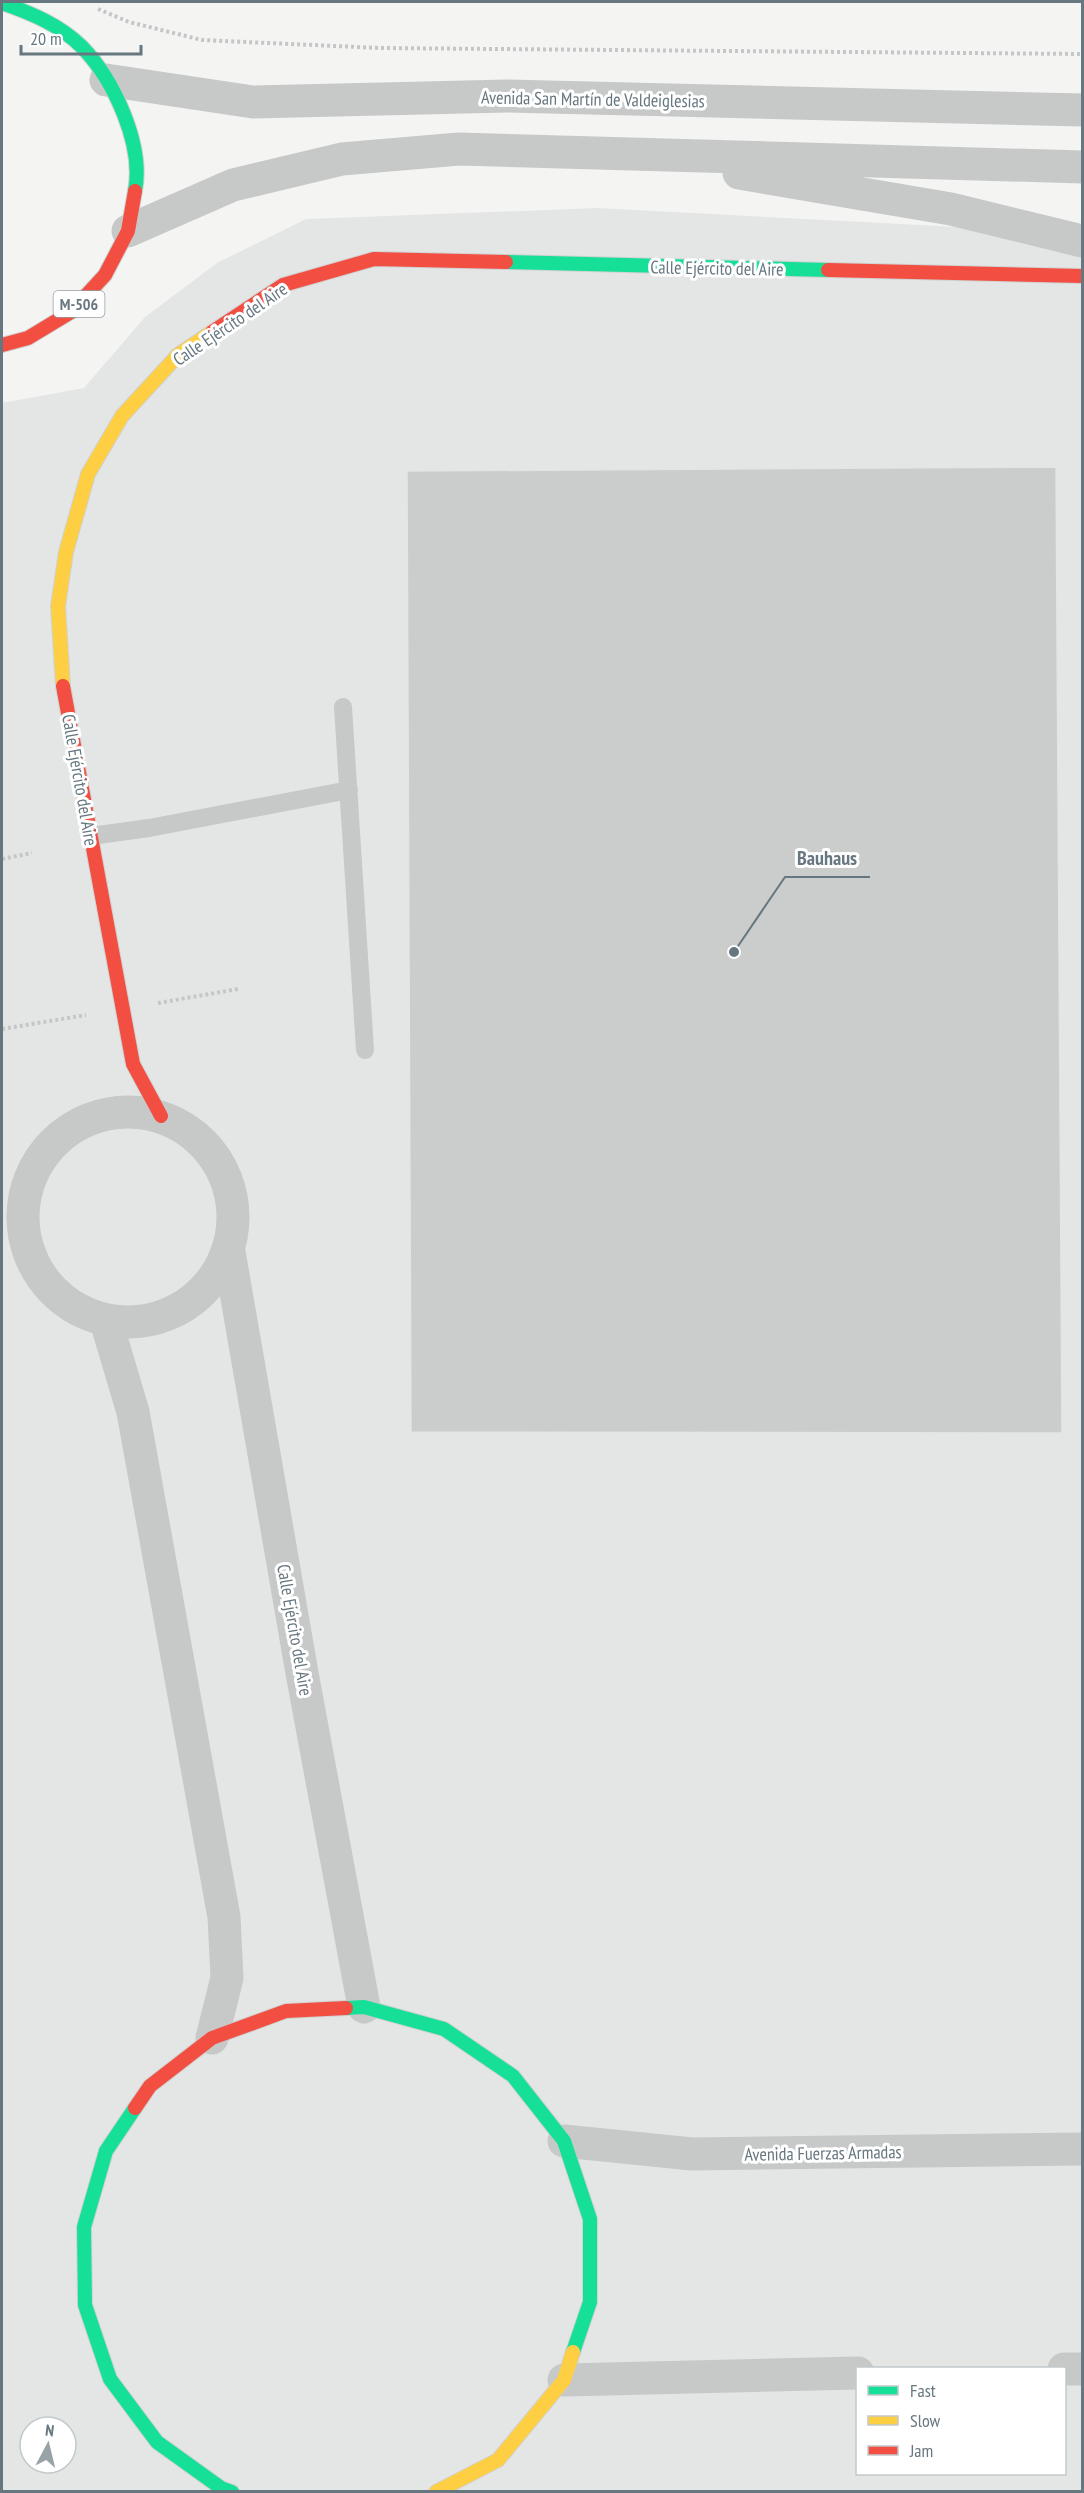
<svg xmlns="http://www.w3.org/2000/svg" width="1084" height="2493" font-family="'PT Sans Narrow',sans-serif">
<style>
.built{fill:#e4e6e6;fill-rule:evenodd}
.building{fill:#cbcccc;stroke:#e4e4e3;stroke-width:1.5}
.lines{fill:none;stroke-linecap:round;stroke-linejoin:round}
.fast-casing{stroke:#d0d1d1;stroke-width:16}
.slow-casing{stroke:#d0d1d1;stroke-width:16}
.jam-casing{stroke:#d0d1d1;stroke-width:16}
.path{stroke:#c5c6c7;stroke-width:4;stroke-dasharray:3 3;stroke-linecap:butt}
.lane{stroke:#c7c9c9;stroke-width:18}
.street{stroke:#c7c9c9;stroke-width:33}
.fast{stroke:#16e098;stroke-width:14}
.slow{stroke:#ffcf43;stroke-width:14}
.jam{stroke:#f24e42;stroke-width:14}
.labels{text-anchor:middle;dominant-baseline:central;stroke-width:6;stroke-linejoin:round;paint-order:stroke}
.shield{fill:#fff;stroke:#95a0a6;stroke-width:1.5}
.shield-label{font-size:16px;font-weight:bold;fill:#677780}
.street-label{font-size:18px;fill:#677780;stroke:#fff}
.leader{fill:none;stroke:#677780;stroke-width:2}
.callout-dot{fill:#677780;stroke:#fff;stroke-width:2}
.callout-label{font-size:20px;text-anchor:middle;font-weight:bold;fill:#677780;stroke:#fff;stroke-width:6;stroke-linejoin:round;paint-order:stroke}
</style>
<rect width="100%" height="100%" fill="#f4f4f3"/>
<path class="built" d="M598,208L997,229L1082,231V2491L2,2492V403L84,388L145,317L217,263L306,219ZM858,2368H1064V2474H858ZM30,2427H66V2463H30Z"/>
<path class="building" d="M1056,467L1062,1433L411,1432L407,471Z"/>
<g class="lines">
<defs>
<path id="fast" d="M2,3C31,13 60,25 82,47C114,80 144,145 135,191
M506,262L828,270
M346,2008L364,2007L444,2029L513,2076L564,2141L590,2219V2302L573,2352
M135,2108L106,2151L84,2227L85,2305L110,2379L157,2442L221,2488L232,2492"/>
<path id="slow" d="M63,686L58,606L66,552L88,474L122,416L178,355L212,332
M436,2492L498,2460L564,2380L573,2352"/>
<path id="jam" d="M828,270L1082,276
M212,332L283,285L374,259L506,262
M2,345L28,338L71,312L105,275L128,231L135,191
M63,686L133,1064L161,1116
M135,2108L150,2086L212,2038L286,2011L346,2008"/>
</defs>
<use href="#fast" class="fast-casing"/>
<use href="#slow" class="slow-casing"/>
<use href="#jam" class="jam-casing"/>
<path class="path" d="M98,9L129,22L202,40L379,48L1082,54
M2,859L32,853
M158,1003L238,989
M2,1029L86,1015"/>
<path class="lane" d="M343,707L365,1050
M91,836L149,828L349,790"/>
<path class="street" d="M106,80L253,102L507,96L1082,110
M739,173L951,209L1082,241
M128,231L233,185L342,159L459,149L1082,167
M23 1217a105 105 0 1 1 210 0a105 105 0 1 1-210 0Z
M229,1252L302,1673L364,2007
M106,1321L133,1412L224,1917L227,1978L212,2038
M564,2141L692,2154L1082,2149
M1064,2369H1082
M564,2380L858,2373"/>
<use href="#fast" class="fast"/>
<use href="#slow" class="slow"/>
<use href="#jam" class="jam"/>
</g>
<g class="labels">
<rect class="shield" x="53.5" y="291" width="51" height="26" rx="4.5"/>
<g class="shield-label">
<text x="79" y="304">M-506</text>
</g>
<g class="street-label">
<text transform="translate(593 99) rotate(1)">Avenida San Martín de Valdeiglesias</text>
<text transform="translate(717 268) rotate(1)">Calle Ejército del Aire</text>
<text transform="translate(230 324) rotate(-34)">Calle Ejército del Aire</text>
<text transform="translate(80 780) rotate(80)">Calle Ejército del Aire</text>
<text transform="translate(295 1630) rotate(80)">Calle Ejército del Aire</text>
<text transform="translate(823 2153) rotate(-1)">Avenida Fuerzas Armadas</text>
</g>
</g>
<path class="leader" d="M734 952L785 877H870"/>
<circle class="callout-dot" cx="734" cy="952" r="6"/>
<g class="callout-label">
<text x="827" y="865">Bauhaus</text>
</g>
<rect width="1084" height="2493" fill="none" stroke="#677780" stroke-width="6"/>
<rect x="856" y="2367" width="210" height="108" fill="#ffffff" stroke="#c2c9cc" stroke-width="1.5"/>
<rect x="868" y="2386" width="30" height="9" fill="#16e098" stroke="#c2c9cc" stroke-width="1.5"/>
<text x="910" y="2397" font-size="18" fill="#677780">Fast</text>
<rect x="868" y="2416" width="30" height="9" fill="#ffcf43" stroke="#c2c9cc" stroke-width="1.5"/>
<text x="910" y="2427" font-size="18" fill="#677780">Slow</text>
<rect x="868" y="2446" width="30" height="9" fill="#f24e42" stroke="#c2c9cc" stroke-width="1.5"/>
<text x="910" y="2457" font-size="18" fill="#677780">Jam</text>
<g transform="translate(48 2445) rotate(7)"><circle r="28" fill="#ffffff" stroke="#c2c9cc" stroke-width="1.5"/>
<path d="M0-4.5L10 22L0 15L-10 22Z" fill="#98a3a8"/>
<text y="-9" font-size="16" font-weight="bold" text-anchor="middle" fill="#677780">N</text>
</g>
<path d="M21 45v9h120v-9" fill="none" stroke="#677780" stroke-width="3"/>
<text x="30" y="45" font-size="18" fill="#677780" stroke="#ffffff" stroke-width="4.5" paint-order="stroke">20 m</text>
</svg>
